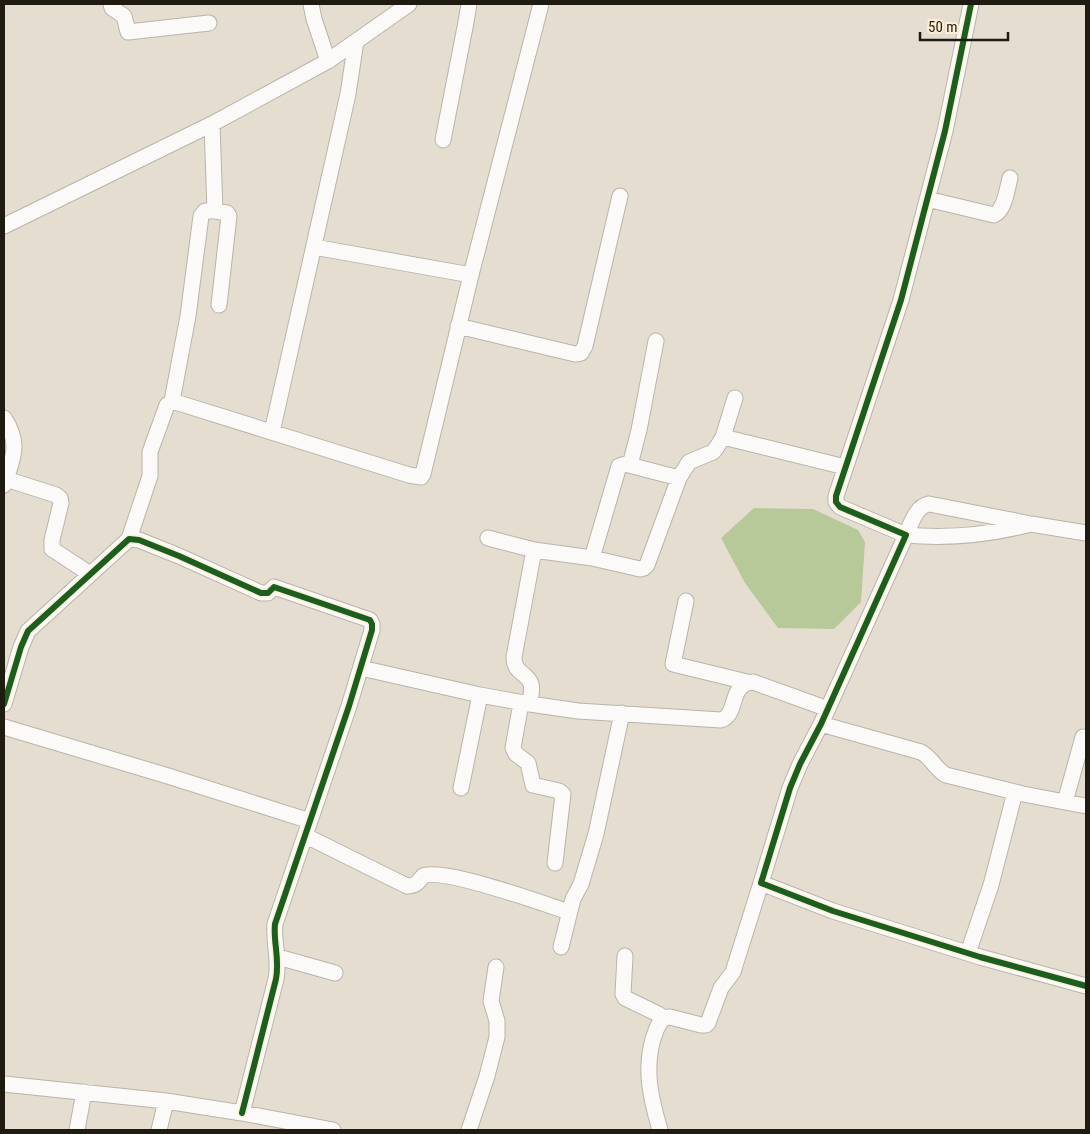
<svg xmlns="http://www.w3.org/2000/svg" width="1090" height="1134" font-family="'Roboto Condensed',sans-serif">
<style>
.water{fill:#b7c899}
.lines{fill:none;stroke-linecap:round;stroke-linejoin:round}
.minor-casing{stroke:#b9b4a9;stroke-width:17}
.minor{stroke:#fbfaf8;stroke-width:15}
.cycleway-casing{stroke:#fcefd4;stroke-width:9}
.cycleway{stroke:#1b5e20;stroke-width:6}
</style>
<rect width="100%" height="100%" fill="#e5ded0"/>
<path class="water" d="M754,508L813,509L858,530L865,542L861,602L834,629L778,628L745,583L721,538Z"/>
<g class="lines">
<defs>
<path id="minor" d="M111,4L112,8L124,16L128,32L209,23
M311,4L314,19L328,61
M971,4L945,131L901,300L836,496V502L840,507L906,535L821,724L800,764L790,788L761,883L833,911L980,957L1086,986
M443,140L466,22L469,4
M927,199L994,215C1005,210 1007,189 1010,178
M215,211L227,213L229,216L219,305
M4,226L212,124L328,61L409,4
M314,247L471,275
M458,326L575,354L581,353L585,346L620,196
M172,401L409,475L421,477L423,474L471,275L541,4
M4,418C21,443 13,459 4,485
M272,432L348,94L356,41
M723,437L845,467
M630,465L639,430L656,341
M6,479L56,495L60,498L61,503L52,540V549L90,574
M1031,524C989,535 949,539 906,535C911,524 916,506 929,504L1031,524L1086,533
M488,538L534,550L592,558L640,569L644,568L647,565L679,478L689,462L713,452L717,447L723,437L735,398
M129,539L150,476V452L167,405L172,401L188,316L201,216L205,211H215L212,124
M592,558L619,466L625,464L679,478
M686,601L673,664L747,682
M361,668L480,695L530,704L578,711L721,720C739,714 728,684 753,682L828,709
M521,703L513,748L516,754L528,763L533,785L559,791L563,794L555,863
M4,704L21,647L28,631L129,539L139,540L179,556L261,593H268L274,587L370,620L372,624V630L349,706L275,924C273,943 280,958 276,979L242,1113
M530,704C530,698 533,690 531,684C527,672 514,674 514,657L534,550
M821,724L921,752C932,758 936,770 946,775L1023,794L1086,806
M4,727L168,776L310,821
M461,788L480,695
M1065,802L1083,737
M306,836L407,886C416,886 418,882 423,876C443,867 544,904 569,912
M561,947L573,899L581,884L596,834L622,713
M968,953L991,885L1015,792
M625,956L623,994L625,998L658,1014L664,1018
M278,957L335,973
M4,1084L166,1101L242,1113L333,1130
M77,1130L84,1092
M159,1130L166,1101
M469,1130L487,1076L497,1037V1021L491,1001L496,967
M660,1130C651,1099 644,1071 653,1039C656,1031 657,1024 664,1018L670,1017L701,1025H706L708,1023L721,988L733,972L761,883"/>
</defs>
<use href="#minor" class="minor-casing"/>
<use href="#minor" class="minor"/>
<defs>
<path id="cycleway" d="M971,4L945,131L901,300L836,496V502L840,507L906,535L821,724L800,764L790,788L761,883L833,911L980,957L1086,986
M4,704L21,647L28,631L129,539L139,540L179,556L261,593H268L274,587L370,620L372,624V630L349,706L275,924C273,943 280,958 276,979L242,1113"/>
</defs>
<use href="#cycleway" class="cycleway-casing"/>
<use href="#cycleway" class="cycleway"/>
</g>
<rect width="1090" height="1134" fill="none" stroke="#201b11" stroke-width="10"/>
<path d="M920 32v8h88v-8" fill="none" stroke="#201b11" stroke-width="2.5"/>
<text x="928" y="32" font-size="15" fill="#201b11" stroke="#fcefd4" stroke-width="4" paint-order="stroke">50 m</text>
</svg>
